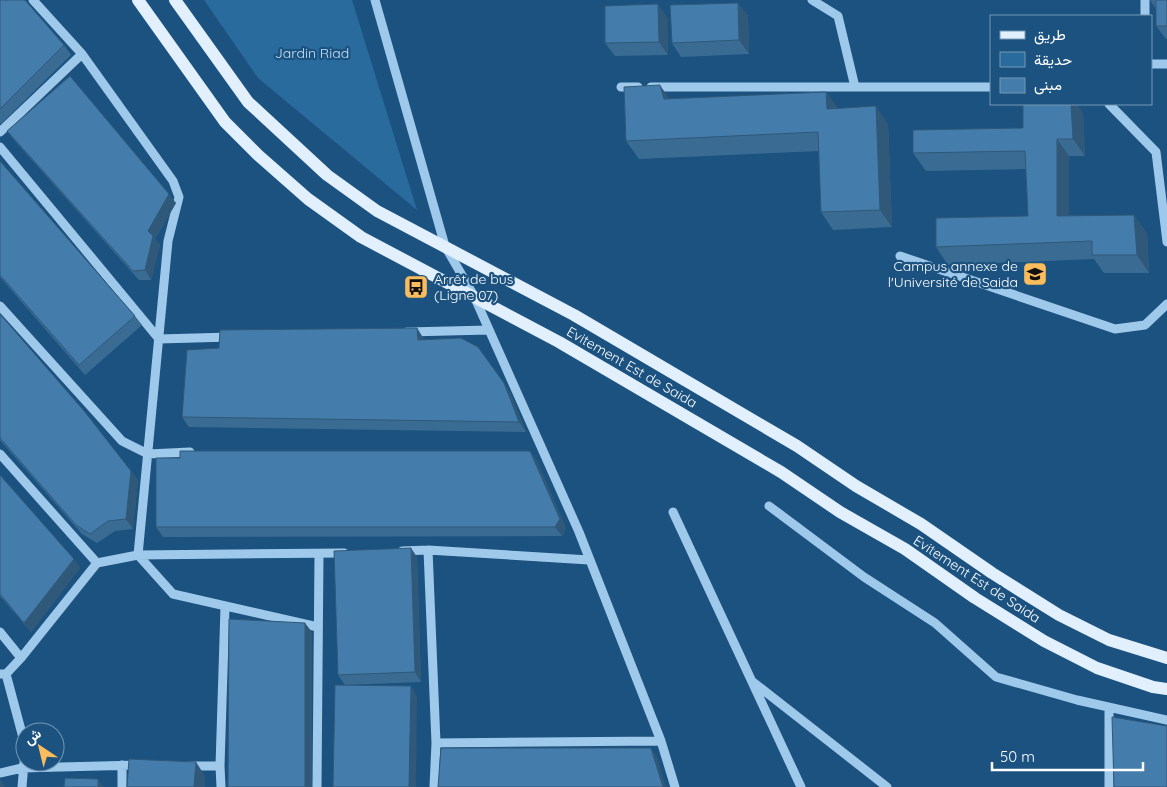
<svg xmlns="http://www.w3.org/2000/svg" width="1167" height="787" font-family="Quicksand,Vazirmatn,sans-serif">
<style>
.green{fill:#2a6b9d}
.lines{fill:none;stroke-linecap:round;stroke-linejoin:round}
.minor{stroke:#9fc9ea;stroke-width:9}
.major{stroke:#e2f0fe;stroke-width:12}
.wall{fill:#3a6c93}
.shaded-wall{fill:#305878}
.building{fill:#447dab;stroke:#305878}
.labels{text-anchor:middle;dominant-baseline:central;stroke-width:4.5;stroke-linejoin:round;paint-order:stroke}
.park-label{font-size:14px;fill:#c3e1f7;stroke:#1b5280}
.poi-label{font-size:14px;fill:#fff;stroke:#1b5280;text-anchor:end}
.street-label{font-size:14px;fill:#fff;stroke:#1b5280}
</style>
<rect width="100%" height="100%" fill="#1b5280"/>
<path class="green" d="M204,0H352L417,210L258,78Z"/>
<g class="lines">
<path class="minor" d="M33,0L82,54L173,181L179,197L168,241L138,555L173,594L318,627
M375,0L445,246L474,296L579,532L661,741L675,787
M812,0L838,16L855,87
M1145,0V16
M1151,64H1167
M621,87H638
M651,87H991
M1109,104L1156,152L1167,242
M0,132L82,54
M0,147L159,339L231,337
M900,256L1115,329L1145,325L1167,304
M0,306L122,441L148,454L190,452
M407,332L489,330
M0,454L97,563
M769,506L864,577L935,623L996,677L1077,700L1167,720
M673,512L801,787
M428,550L436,743L434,787
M402,551L428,550L589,560
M0,632L21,658
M0,674H6L21,658L97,563L138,555L344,553
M6,674L25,745
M753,682L887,787
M1109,707V787
M436,743L661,741
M122,765V787
M187,766H220
M0,773L22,768L139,765
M22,787L25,751
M221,787L220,766L225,607
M317,787L319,554"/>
<path class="major" d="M138,0L225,122L258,155L308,199L361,237L559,342L781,472L840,512L905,549L975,598L1044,641L1097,668L1153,687L1167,689
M175,0L248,102L327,175L377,211L574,315L797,446L856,486L921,524L992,573L1059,615L1109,640L1167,658"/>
</g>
<path class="wall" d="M0,0L64,45L71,55L1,124L0,123Z
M1150,0H1167V39H1166L1156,26V9Z
M738,3L748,16L749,54L681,57L672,43Z
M668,18V55L615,56L605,43Z
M826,92L837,108L888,124L892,227L833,230L821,212L819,151L639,159L626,141L670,99Z
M1083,113L1085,156H1069V215L1147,233L1149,273H1104L1094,259L948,265L936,247L1028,216L1026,169L926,171L913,153L1023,128Z
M7,131L176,203L155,239L160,245L151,280H139L14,140Z
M0,161L135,316L142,325L85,375L0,277Z
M0,314L138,480L133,529L115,531L97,543L82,534L0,440Z
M417,328L423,338V339L478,347L510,393L526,432L189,427L182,417L219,348Z
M530,451L537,461L566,528L562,536L163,537L156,527L180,458Z
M0,475L74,559L80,568L31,632L0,596Z
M417,557L421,682L345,685L338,675Z"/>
<path class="shaded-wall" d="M738,3L748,16L749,54L739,40Z
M658,4L668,18V55L659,42Z
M660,85L672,103L664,99Z
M826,92L839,110L827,109Z
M1071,104H1077L1083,113L1085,156L1073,139Z
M876,106L888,124L892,227L880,210Z
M1057,139L1069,156V233L1057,216Z
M169,194L176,203L155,239L160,245L151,280L145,270L148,231Z
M1134,215L1147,233L1149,273L1137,255Z
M417,328L423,338L424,349L418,340Z
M504,383L510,393L526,432L519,422Z
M530,451L537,461L566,528L562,536L555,527Z
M131,471L138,480L133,529L126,519Z
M411,548L417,557L421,682L415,672Z
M74,559L80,568L31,632L24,623Z
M305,623L312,632V787H305Z
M411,686L417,696L416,787H409Z
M651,748L657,757L666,787H663Z
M196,762L205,776V787H194Z
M0,779L5,787H0Z
M98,779L104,787H98Z"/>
<path class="building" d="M0,0H25L64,45L0,109Z
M1156,0H1167V26H1156Z
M738,3L739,40L672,43L670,5Z
M658,4L659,42L605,43V6Z
M70,76L169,194L148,231L153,236L145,270L133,271L7,131Z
M660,85L664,99L826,92L827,109L876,106L880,210L821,212L818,132L626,141L624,87Z
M1023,104H1071L1073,139H1057V216L1134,215L1137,255H1092V241L936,247V218L1028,216L1025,151L913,153V130L1023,128Z
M0,161L135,316L79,365L0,275Z
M0,314L85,412L131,471L126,519L108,521L90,534L76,525L0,438Z
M417,328L418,340L461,338L478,347L504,383L519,422L182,417L187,350L219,348L220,330Z
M180,451H530L560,519L555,527H156V458H180Z
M0,475L74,559L24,623L0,594Z
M411,548L415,672L338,675L334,551Z
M229,619L305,623V787H228Z
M335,685L411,686L409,787H333Z
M1112,717L1167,726V787H1114Z
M441,748H651L663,787H438Z
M129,759L196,762L194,787H127Z
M65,778L98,779V787H64Z"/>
<defs>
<symbol id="university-square" viewBox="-11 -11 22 22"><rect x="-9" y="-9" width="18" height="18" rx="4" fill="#fbbc5c" stroke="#1b5280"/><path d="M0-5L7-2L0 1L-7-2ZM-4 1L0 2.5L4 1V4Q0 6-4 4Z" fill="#111"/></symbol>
<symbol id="bus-square" viewBox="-11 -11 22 22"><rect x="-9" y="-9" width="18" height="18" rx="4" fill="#fbbc5c" stroke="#1b5280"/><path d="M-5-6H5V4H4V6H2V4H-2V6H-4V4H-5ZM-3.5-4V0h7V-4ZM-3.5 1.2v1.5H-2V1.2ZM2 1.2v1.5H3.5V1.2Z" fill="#111"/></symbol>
</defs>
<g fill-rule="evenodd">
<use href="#university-square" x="1021" y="260" width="28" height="28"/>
<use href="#bus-square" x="402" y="273" width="28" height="28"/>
</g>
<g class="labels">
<g class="park-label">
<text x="312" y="53">Jardin Riad</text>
</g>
<g class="poi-label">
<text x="1018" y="266">Campus annexe de<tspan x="1018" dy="16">l'Université de Saida</tspan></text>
<text x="434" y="279" text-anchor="start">Arrêt de bus<tspan x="434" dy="16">(Ligne 07)</tspan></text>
</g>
<g class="street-label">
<text transform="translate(632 367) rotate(30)">Evitement Est de Saida</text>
<text transform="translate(977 579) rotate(33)">Evitement Est de Saida</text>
</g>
</g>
<rect x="990" y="15" width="162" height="90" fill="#1b5280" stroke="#7697b3"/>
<rect x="1000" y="31" width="25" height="8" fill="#e2f0fe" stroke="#7697b3"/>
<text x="1034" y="40" font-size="15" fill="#ffffff">طريق</text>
<rect x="1000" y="52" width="25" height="15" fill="#2a6b9d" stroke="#7697b3"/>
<text x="1034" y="65" font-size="15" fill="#ffffff">حديقة</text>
<rect x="1000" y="78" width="25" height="15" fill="#447dab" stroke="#7697b3"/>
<text x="1034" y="90" font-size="15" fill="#ffffff">مبنى</text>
<g transform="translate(40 747) rotate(325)"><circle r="24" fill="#1b5280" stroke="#7697b3"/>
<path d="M0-4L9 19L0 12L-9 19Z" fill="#fbbc5c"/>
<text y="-8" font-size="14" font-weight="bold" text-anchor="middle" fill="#ffffff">ش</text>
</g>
<path d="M992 762v8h151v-8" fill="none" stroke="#ffffff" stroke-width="2.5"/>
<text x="1000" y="762" font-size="15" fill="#ffffff" stroke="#1b5280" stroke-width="4" paint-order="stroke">50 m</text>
</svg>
